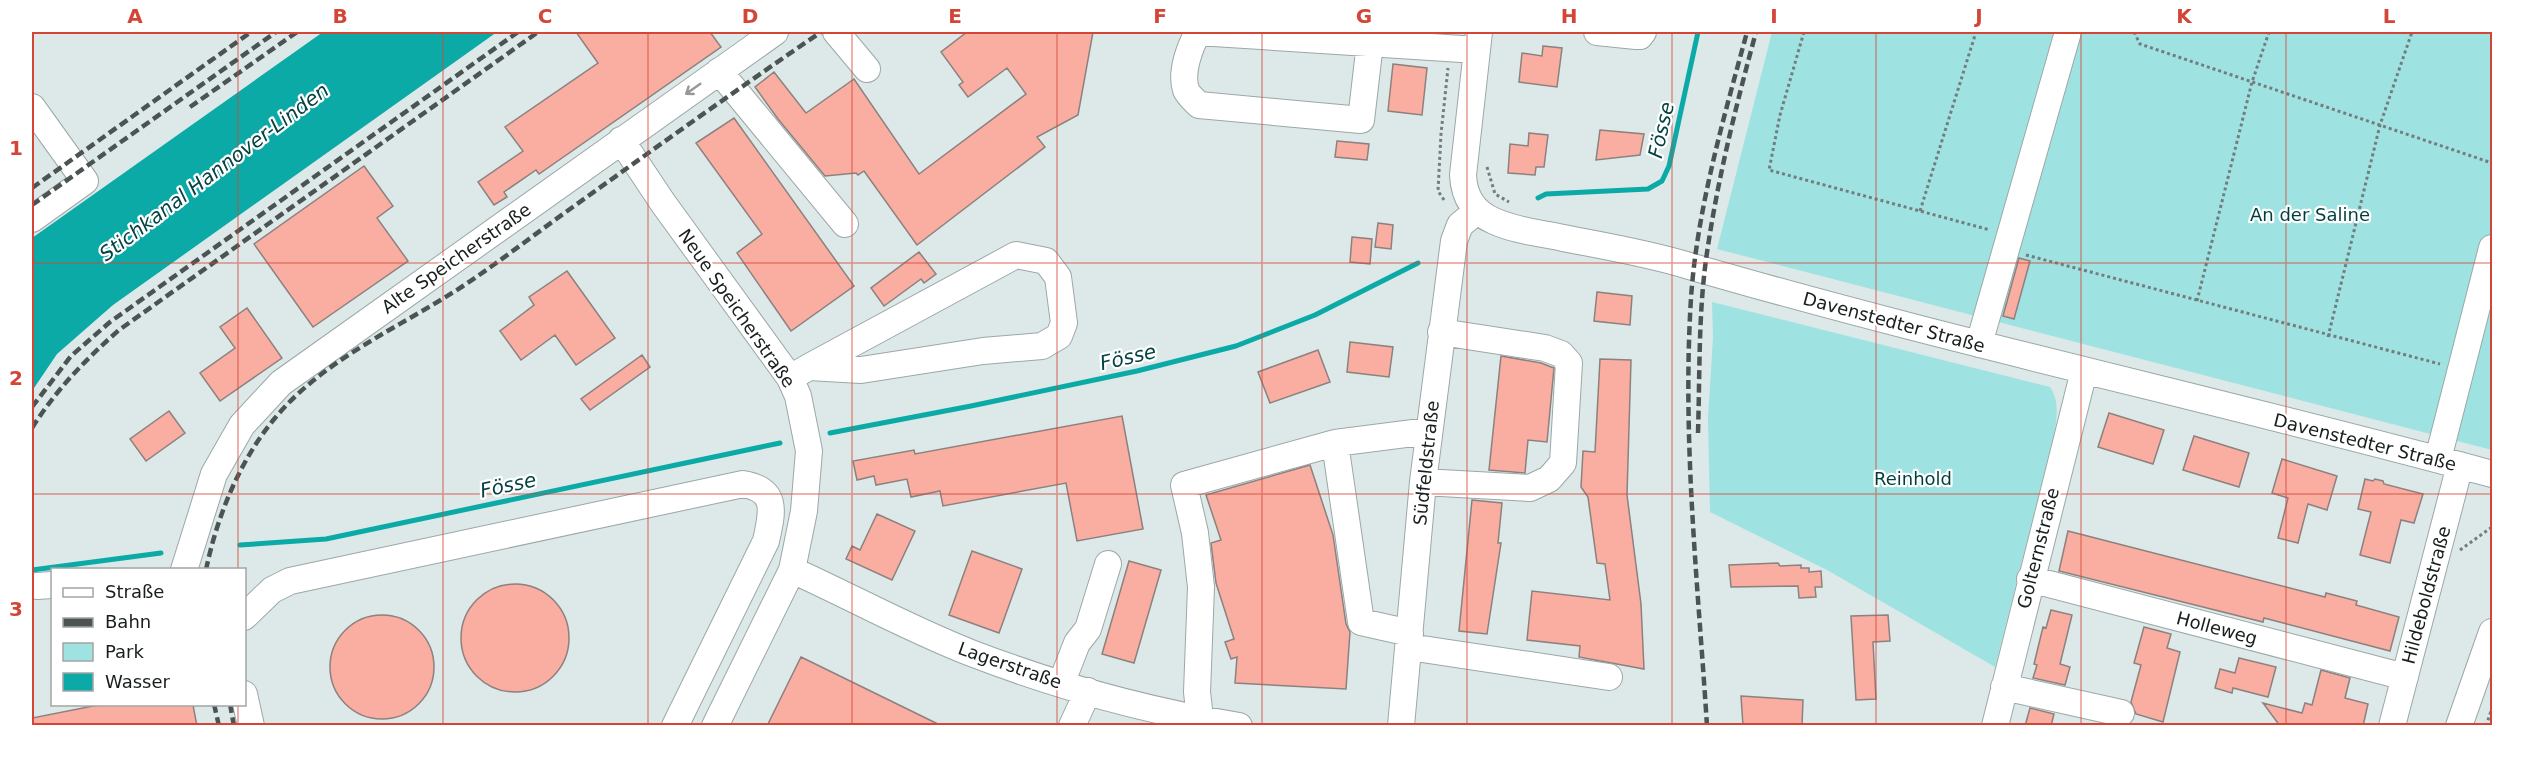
<svg xmlns="http://www.w3.org/2000/svg" width="2524" height="757" font-family="'DejaVu Sans',sans-serif">
<style>
.green{fill:#9ee3e1}
.water{fill:#0caaa7}
.lines{fill:none;stroke-linecap:round;stroke-linejoin:round}
.stream{stroke:#0caaa7;stroke-width:5}
.building{fill:#f9aea1;stroke:#8c817f;stroke-width:1.5}
.minor-casing{stroke:#9ba8a7;stroke-width:28}
.path{stroke:#747d7d;stroke-width:3;stroke-dasharray:3 3;stroke-linecap:butt}
.minor{stroke:#fff;stroke-width:26}
.rail{stroke:#4c5353;stroke-width:4.5;stroke-dasharray:9 4.5;stroke-linecap:butt}
.oneway{stroke:#979999}
.grid{fill:none;stroke:#d34637;stroke-width:1.5;stroke-opacity:0.55}
.labels{text-anchor:middle;dominant-baseline:central;stroke-width:4.5;stroke-linejoin:round;paint-order:stroke}
.park-label{font-size:18px;fill:#003e3d;stroke:#fff}
.street-label{font-size:18px;fill:#181d1d;stroke:#fff}
.water-label{font-size:20px;font-style:italic;fill:#054342;stroke:#fff}
.neatline{fill:none;stroke:#d34637;stroke-width:2}
.grid-label{font-size:20px;text-anchor:middle;font-weight:bold;fill:#d34637}
</style>
<rect width="100%" height="100%" fill="#dce9e8"/>
<path class="green" d="M1772,32H2492V450L1717,249Z
M1712,302L2050,387C2059,400 2057,415 2055,430L1995,667L1827,570L1710,512L1708,417L1713,338Z"/>
<path class="water" d="M323,32H497L113,305L57,354L32,391V238Z"/>
<g class="lines">
<path class="stream" d="M1538,198L1546,194L1648,189L1662,181L1669,166L1698,32
M830,433L971,406L1137,371L1236,346L1315,315L1418,263
M240,545L326,539L780,443
M32,570L161,553"/>
</g>
<path class="building" d="M576,32H710L721,47L539,174L536,170L504,192L507,197L494,205L478,182L523,151L505,127L598,63Z
M967,32H1093L1078,115L1037,137L1045,147L917,245L864,171L858,175L856,173L825,176L778,119L755,87L774,72L806,113L854,79L919,174L1026,94L1007,68L968,97L959,85L963,82L941,52Z
M1543,46L1562,48L1557,87L1519,82L1522,53L1542,56Z
M1393,64L1427,68L1422,115L1388,111Z
M734,118L854,286L791,331L737,253L762,234L696,143Z
M1600,130L1644,134L1640,155L1596,160Z
M1529,133L1548,135L1544,167H1536L1535,175L1508,173L1510,144L1528,146Z
M1337,141L1369,144L1367,160L1335,157Z
M364,166L393,206L377,218L408,261L313,327L254,244Z
M1378,223L1393,225L1391,249L1375,247Z
M1352,237L1372,239L1370,264L1350,262Z
M919,252L936,274L924,283L921,279L884,306L871,288Z
M2019,258L2030,261L2014,319L2003,316Z
M567,271L615,338L576,365L555,335L521,360L500,331L534,305L529,297Z
M1597,292L1632,296L1630,325L1594,321Z
M247,308L282,358L220,401L200,373L235,348L220,327Z
M1350,342L1393,347L1389,377L1347,372Z
M1318,350L1330,382L1270,403L1258,372Z
M642,355L650,367L590,410L581,399Z
M1501,356L1541,363L1554,368L1547,442L1528,440L1525,473L1489,470Z
M1600,359L1631,360L1627,495L1641,604L1644,669L1579,657L1580,646L1527,640L1532,591L1610,600L1605,564L1597,563L1588,497L1581,487L1583,451L1595,452Z
M169,411L185,433L146,461L130,439Z
M2109,413L2164,430L2153,464L2098,447Z
M1122,416L1143,529L1077,541L1066,483L943,506L940,491L911,497L907,479L876,485L874,476L857,480L853,461L914,450L915,454Z
M2194,436L2249,453L2239,487L2183,470Z
M2282,459L2337,476L2327,510L2308,504L2298,543L2278,538L2288,498L2272,493Z
M1310,465L1333,535L1346,624L1350,632L1346,689L1235,683L1237,657L1231,659L1225,642L1234,639L1216,583L1211,543L1221,540L1206,495Z
M2365,479L2373,481L2375,479L2383,481L2384,484L2423,494L2414,523L2401,520L2390,563L2360,555L2371,512L2358,509Z
M1472,500L1502,503L1498,543H1501L1487,634L1459,631Z
M877,514L915,531L892,580L846,559L852,546L860,550Z
M2068,531L2325,597L2326,593L2357,601L2356,605L2399,617L2390,651L2264,618L2263,622L2059,571Z
M972,551L1022,569L999,633L949,615Z
M1129,561L1161,570L1134,663L1102,654Z
M1778,563L1780,566L1801,565V568H1809V572L1821,571L1822,587H1815L1816,597L1799,598L1798,586L1731,587L1729,565Z
M461 638a54 54 0 1 1 108 0a54 54 0 1 1-108 0Z
M2051,610L2072,615L2060,664L2070,667L2065,685L2033,678L2037,665L2034,664L2043,627L2046,628Z
M330 667a52 52 0 1 1 104 0a52 52 0 1 1-104 0Z
M1888,615L1890,641L1873,642L1876,699L1856,700L1851,616Z
M2144,627L2171,634L2167,648L2180,652L2163,722L2136,714L2131,702L2141,665L2134,663Z
M801,657L942,726H767Z
M2239,658L2276,667L2268,697L2233,688L2232,693L2215,688L2220,669L2235,673Z
M2321,670L2350,678L2345,698L2368,704L2363,726H2280L2263,703L2302,713L2305,703L2312,705Z
M1741,696L1803,700L1802,726H1743Z
M98,705H193L197,726H32V718Z
M2030,708L2054,714L2051,726H2025Z"/>
<g class="lines">
<defs>
<path id="minor" d="M836,32L867,69
M1479,32L1463,175C1464,196 1473,212 1494,221C1516,231 1540,233 1563,238C1604,246 1646,253 1686,265C1953,343 2224,401 2492,474
M1597,32L1636,36H1640L1643,32
M1370,43L1361,120L1199,105C1195,101 1188,95 1186,90C1180,72 1190,47 1198,32L1477,50
M719,71L845,224
M32,107L85,181L32,219
M621,140L663,203L790,378L798,396L809,451L804,511L792,570L715,726
M1979,344L2068,32
M790,378L809,367L1016,255L1046,261L1058,277L1064,323L1059,336L1042,346L983,351L861,370L809,367
M2438,459L2492,248
M1423,482L1530,488L1549,479L1563,463L1569,363L1561,354L1545,348L1441,332
M184,570L214,474L242,425L281,383L775,32
M792,570C852,597 909,629 971,653C1057,686 1148,711 1239,726
M2030,579L2405,677
M37,586L52,585
M244,617L272,590L290,581L743,484C779,490 772,513 766,541L675,726
M1410,633L1361,622L1335,443L1429,431
M1409,647L1609,677
M1061,684L1077,643L1088,629L1108,564
M2004,687L2121,713
M244,694L251,726
M1072,726L1088,691
M1198,726L1200,718L1197,692L1201,587L1195,533L1184,485L1335,443
M1401,726L1423,482L1454,241L1460,225L1477,211
M1995,726L2084,371
M2392,726L2460,465
M2459,726L2492,632"/>
</defs>
<use href="#minor" class="minor-casing"/>
<path class="path" d="M1804,32L1780,115L1769,170L1990,230
M2134,32L2140,44L2492,163
M1487,167L1495,194L1509,202
M1444,200L1438,191L1441,134L1448,68
M1920,211L1976,32
M2026,255L2440,364
M2197,301L2252,82L2269,32
M2328,337L2380,125L2412,32
M2460,550L2492,527
M2486,726L2492,708"/>
<use href="#minor" class="minor"/>
<path class="rail" d="M190,107L297,32
M32,188L251,32
M32,205L276,32
M32,407L71,356L110,322L518,32
M32,428C56,390 85,360 119,330L538,32
M1698,433C1700,371 1698,308 1708,246C1719,173 1737,102 1756,32
M206,570C217,516 240,460 275,418C325,358 399,328 463,286C502,260 539,231 577,204C658,146 739,88 821,32
M214,704L219,726
M230,704L234,726
M1707,726C1698,584 1682,440 1691,298C1697,209 1724,117 1747,32"/>
</g>
<defs><path id="oneway-shaft" d="M-6 0H5M1.5-3L5.5 0L1.5 3" fill="none" stroke-width="1.6" stroke-linecap="round" stroke-linejoin="round" transform="scale(1.5)"/></defs>
<use class="oneway" href="#oneway-shaft" transform="translate(693 89) rotate(145)"/>
<path class="grid" d="M238,32V570M443,32V726M648,32V726M852,32V726M1057,32V726M1262,32V726M1467,32V726M1672,32V726M1876,32V726M2081,32V726M2286,32V726M32,263H2492M32,494H2492M238,704V726"/>
<g class="labels">
<g class="park-label">
<text x="2310" y="214">An der Saline</text>
<text x="1913" y="478">Reinhold</text>
</g>
<g class="street-label">
<text transform="translate(456 258) rotate(-35)">Alte Speicherstraße</text>
<text transform="translate(737 308) rotate(55)">Neue Speicherstraße</text>
<text transform="translate(1894 322) rotate(15)">Davenstedter Straße</text>
<text transform="translate(2365 442) rotate(14)">Davenstedter Straße</text>
<text transform="translate(1426 463) rotate(-84)">Südfeldstraße</text>
<text transform="translate(2038 548) rotate(-76)">Golternstraße</text>
<text transform="translate(2426 595) rotate(-75)">Hildeboldstraße</text>
<text transform="translate(2217 628) rotate(15)">Holleweg</text>
<text transform="translate(1010 665) rotate(19)">Lagerstraße</text>
</g>
<g class="water-label">
<text transform="translate(1661 130) rotate(-77)">Fösse</text>
<text transform="translate(214 172) rotate(-37)">Stichkanal Hannover-Linden</text>
<text transform="translate(1128 357) rotate(-13)">Fösse</text>
<text transform="translate(508 485) rotate(-12)">Fösse</text>
</g>
</g>
<rect width="2524" height="757" fill="none" stroke="#ffffff" stroke-width="66"/>
<rect x="51" y="568" width="195" height="138" fill="#ffffff" stroke="#a3a5a5" stroke-width="1.5"/>
<rect x="63" y="588" width="30" height="9" fill="#ffffff" stroke="#a3a5a5" stroke-width="1.5"/>
<text x="105" y="598" font-size="18" fill="#181d1d">Straße</text>
<rect x="63" y="618" width="30" height="9" fill="#4c5353" stroke="#a3a5a5" stroke-width="1.5"/>
<text x="105" y="628" font-size="18" fill="#181d1d">Bahn</text>
<rect x="63" y="643" width="30" height="18" fill="#9ee3e1" stroke="#a3a5a5" stroke-width="1.5"/>
<text x="105" y="658" font-size="18" fill="#181d1d">Park</text>
<rect x="63" y="673" width="30" height="18" fill="#0caaa7" stroke="#a3a5a5" stroke-width="1.5"/>
<text x="105" y="688" font-size="18" fill="#181d1d">Wasser</text>
<rect x="33" y="33" width="2458" height="691" class="neatline"/>
<g class="grid-label">
<text x="135" y="23">A</text>
<text x="340" y="23">B</text>
<text x="545" y="23">C</text>
<text x="750" y="23">D</text>
<text x="955" y="23">E</text>
<text x="1160" y="23">F</text>
<text x="1364" y="23">G</text>
<text x="1569" y="23">H</text>
<text x="1774" y="23">I</text>
<text x="1979" y="23">J</text>
<text x="2184" y="23">K</text>
<text x="2389" y="23">L</text>
<text x="16" y="155">1</text>
<text x="16" y="385">2</text>
<text x="16" y="616">3</text>
</g>
</svg>
